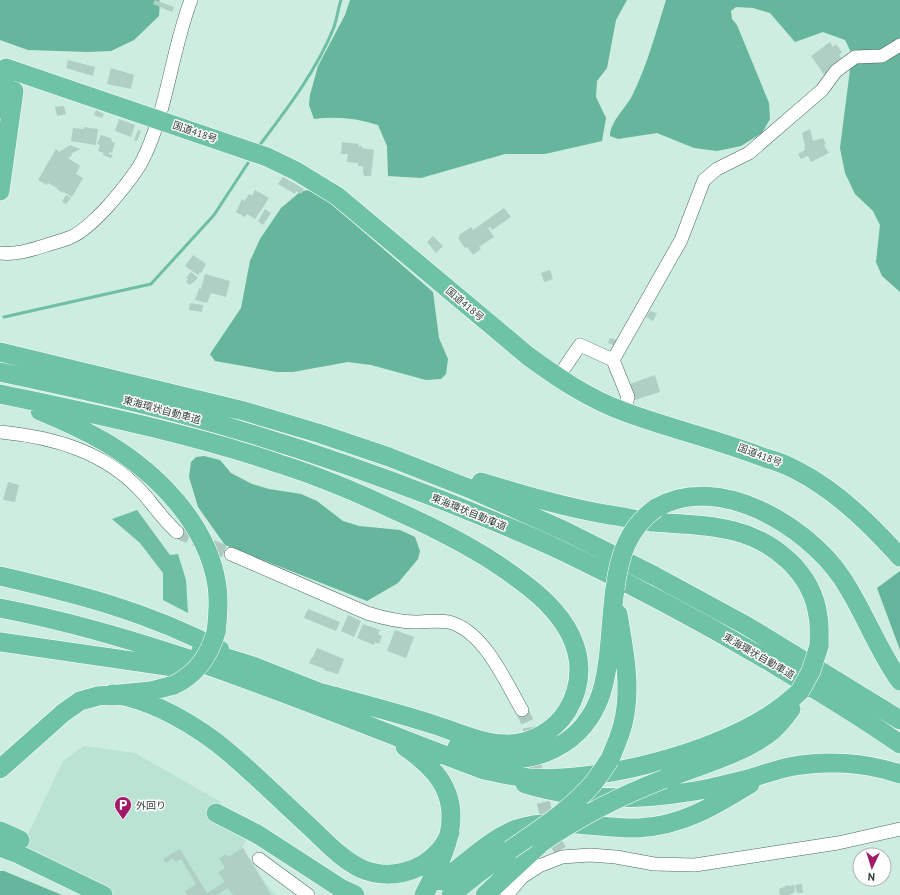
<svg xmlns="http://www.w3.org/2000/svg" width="900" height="895" font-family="'PT Sans','Noto Sans JP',sans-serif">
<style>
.built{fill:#bae3d4}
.forest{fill:#65b69c}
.water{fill:#6dbea3}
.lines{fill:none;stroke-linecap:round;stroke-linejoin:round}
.stream{stroke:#6dbea3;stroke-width:3}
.building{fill:#b0cfc4}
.minor-tunnel{stroke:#aecac0;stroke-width:13;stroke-dasharray:13 6;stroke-linecap:butt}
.minor-casing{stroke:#4c695f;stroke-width:14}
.highway-casing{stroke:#fff;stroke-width:20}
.minor{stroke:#fff;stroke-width:13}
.highway{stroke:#6ec3a7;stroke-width:19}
.highway-bridge-casing{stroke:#fff;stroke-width:20;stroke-linecap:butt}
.highway-bridge{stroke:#6ec3a7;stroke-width:19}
.labels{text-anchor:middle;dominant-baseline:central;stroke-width:3;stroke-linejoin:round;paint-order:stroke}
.street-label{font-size:10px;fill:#323f3a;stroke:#fff}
.poi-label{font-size:10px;fill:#323f3a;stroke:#fff;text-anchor:start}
</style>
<rect width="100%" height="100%" fill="#cdede1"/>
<path class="built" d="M84,746L135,753L221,802L216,813L251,831L242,847L267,885L276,895H108L10,846L29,832L63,761Z"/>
<path class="forest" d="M0,0H159L160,2L159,16L134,40L111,51L88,52L28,50L0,40Z
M350,0H627L616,20L607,68L597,81L596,97L606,118L602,141L545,154H505L421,178L388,176L387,146L378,125C357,118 336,116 314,119L309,105L310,95L318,66L345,15Z
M666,0H900V292L882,276L876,262L880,225L873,211L855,194L845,173L840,148L852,54L845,40L823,32L795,42L770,13L753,8L736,7L731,11L732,19L737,25L769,103L770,119L762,133L741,146L717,151L694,148L657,133L618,139L610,136C610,122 625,109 632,96C647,66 656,32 666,0Z
M308,190L328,201L433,292L439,338L448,359L446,374L441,379L426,380L371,365L348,362L293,372H277L215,361L210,354L241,308L250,261L260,239L281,208L300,192Z
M204,456L220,460L231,473L252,484L269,489L301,494L317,501L343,521L359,526L400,530L415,537L420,551L418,559L398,583L367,601L225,545L198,507L189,477L191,462L196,457Z
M900,571V650L877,588Z
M0,871H4L62,895H0Z"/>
<path class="water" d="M137,510L170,555L178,554L186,580L188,613L163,600V573L140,543L112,519Z"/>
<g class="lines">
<path class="stream" d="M259,146C287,109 317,70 334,27C337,18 338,9 341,0
M4,317L151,284L214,215L248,163"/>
</g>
<path class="building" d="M155,0L174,7L172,12L153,4Z
M830,42L833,47L836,44L842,52L839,55L842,59L825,76L811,56Z
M68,60L95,67L93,76L66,68Z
M111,68L134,75L131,89L107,84Z
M64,106L66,114L57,116L55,107Z
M96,110L104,114L102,118L94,115Z
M119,119L135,125L131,137L115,131Z
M84,127L98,129L96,145L71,141L73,128L84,129Z
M810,129L813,141L823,138L826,144L824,145L829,153L811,162L808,156L801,159L798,154L805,150L804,147L805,146L802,133Z
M138,130L141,131L137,141L134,140Z
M101,135L111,138L112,142L115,143L112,153L109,152V154L113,155L111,158L103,155L104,153L98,151L100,145L97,144Z
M342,142L359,144L358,146H362V148L374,150L371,176H364V174H363V167H368L358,166V163L347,162L348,154H341Z
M70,145L80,149L71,154L72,156L68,158L80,166L76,174L83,178L72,197L64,192L63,193L57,189V188L48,183L47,185L38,180L56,149L59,152Z
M283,177L304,189L301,194L296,191L295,194L278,184Z
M255,190L269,198L255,219L247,214L245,217L236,212L242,199L245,201L249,194L252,196Z
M66,195L71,198L66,204L62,202Z
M504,208L511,217L492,230L490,227L488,228L494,237L479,247L481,249L473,255L467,247L465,248L458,238L460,237L459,235L471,227L473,230Z
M265,209L271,213L263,225L258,221Z
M433,236L443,246L436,253L427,242Z
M193,255L206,264L201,273L200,272L198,275L185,266Z
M550,270L553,279L544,282L541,273Z
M191,272L198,278L190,285L186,282L188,279L186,278Z
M205,274L230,281L226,297L211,293L207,303L195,300L199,288L201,289Z
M190,303L203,305L202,312L189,310Z
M650,311L657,313L653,321L646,317Z
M610,338L618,340L616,346L608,343Z
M655,375L660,392L635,400L630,384Z
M8,482L19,485L15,502L3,500Z
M308,609L340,622L336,631L304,618Z
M348,615L361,621L354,637L341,631Z
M363,624L380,630L378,634L382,636L379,644L375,642L374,645L357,638Z
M395,630L414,637L406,658L387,651Z
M317,648L344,659L338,674L324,670L325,669L309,663L312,657H313Z
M243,848L271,895H233L228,888L216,895H187L185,891L196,884L181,859L176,862L173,858L166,863L163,859L180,849L207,893L225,882L218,872L225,868L219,858L226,854L228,857Z
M802,884L803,893H797L795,885Z
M788,885L789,886L794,885L795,892L789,895H780L779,889Z"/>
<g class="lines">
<path class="minor-tunnel" d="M177,532L231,554
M522,710L529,726L536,771L550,831L560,850"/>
<defs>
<path id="minor" d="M0,253C17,255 34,249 50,244C57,242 64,240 71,237C83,232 101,214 110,204C121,191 133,177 141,163C167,114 171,52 191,0
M613,360L681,240L704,180L717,169L749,153L822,90L836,71L855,57L882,56L900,45
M565,367L580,345L613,360L628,397L624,412
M0,432C52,437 104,451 141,491C153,504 163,520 177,532
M231,554L367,613C383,618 399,622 415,622C426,622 438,620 449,622C484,631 505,681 522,710
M259,859L308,895
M507,895L522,877L539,866L562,857L590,855L616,857L654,864L695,865L838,843L900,829"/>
<path id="highway" d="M0,109L6,68L267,157L296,171L337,196L528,356C558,378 589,399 625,412C671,429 719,440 765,458C776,461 787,465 796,470C837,491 869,523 900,557
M0,191L14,91
M0,352L244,411L321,434L389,457L473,490L563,530L655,576L747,626L900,720
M0,372C61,385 122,398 182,414C271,438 359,468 444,501C484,517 524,533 562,551C635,586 706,624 775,665C817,690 860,716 900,744
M0,394C94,414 189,433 280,464C318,476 354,491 390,508C422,522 455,538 486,557C525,582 578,617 579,669C579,684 575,698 567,711C555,730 533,743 510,744C484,745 460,733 435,725C398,713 359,703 322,693
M40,411C62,420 84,430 105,442C157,473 208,524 217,586C219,601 218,617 216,632
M481,482C524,495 567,508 610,515C624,517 638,520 652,522C679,524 707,524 734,531C774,541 812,572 818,616C820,626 819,636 819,646
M656,508C718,472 806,525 842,578C864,611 877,649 900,681
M0,576C78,594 149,612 220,650
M0,608C168,640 325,711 484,770C499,773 514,777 530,778C606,783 745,747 800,691
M0,642L194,670
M201,650L250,665L334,698
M112,694C150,699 186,720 216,742C249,768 279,799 310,827C326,842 342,860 362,869C388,880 420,873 439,851C444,846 447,839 450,833
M405,747C416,754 426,763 435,773C468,813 443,856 424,895
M457,747C467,750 477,754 486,756C536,767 584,744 601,694C611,662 610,623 615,589
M610,759C615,747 620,736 623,724C632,688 624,650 618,614
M0,769L63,713L80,701L98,696L151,691L174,685
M664,779C697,767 748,752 773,730C780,724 786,716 791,709
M525,784C578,800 634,801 688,792C704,790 720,786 736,782C754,778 771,771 789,767C825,760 865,762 900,774
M216,813L257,834L342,889L355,895
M0,831L20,840
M0,847L16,853L103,895
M442,881C466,864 488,840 517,829C552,816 601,829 638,828C682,826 714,806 750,784
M451,895L477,874L510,850
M485,895L541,843"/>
</defs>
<use href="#minor" class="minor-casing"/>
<use href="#highway" class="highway-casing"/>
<use href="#minor" class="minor"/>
<use href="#highway" class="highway"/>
<defs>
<path id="highway-bridge" d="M615,589C619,556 628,528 656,508
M174,685C197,674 209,656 216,632
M800,691L811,671L819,646
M541,843C580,816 620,796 664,779
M510,850C537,831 566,813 588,789C597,780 603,769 610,759"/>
</defs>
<use href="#highway-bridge" class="highway-bridge-casing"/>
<use href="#highway-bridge" class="highway-bridge"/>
</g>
<defs>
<symbol id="parking-pin" viewBox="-11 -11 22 30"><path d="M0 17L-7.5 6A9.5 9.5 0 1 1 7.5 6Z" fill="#a01a69" stroke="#fff"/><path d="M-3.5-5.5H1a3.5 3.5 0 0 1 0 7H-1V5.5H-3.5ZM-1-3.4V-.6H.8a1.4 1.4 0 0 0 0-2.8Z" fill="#fff"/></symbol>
</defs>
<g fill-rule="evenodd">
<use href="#parking-pin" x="113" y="795" width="20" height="27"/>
</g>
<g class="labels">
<g class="street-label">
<text transform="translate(195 132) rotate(19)">国道418号</text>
<text transform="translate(465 304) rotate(40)">国道418号</text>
<text transform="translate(162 410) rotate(15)">東海環状自動車道</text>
<text transform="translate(760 455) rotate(21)">国道418号</text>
<text transform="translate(469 512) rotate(22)">東海環状自動車道</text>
<text transform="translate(759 656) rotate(30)">東海環状自動車道</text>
</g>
<g class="poi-label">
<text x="136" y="805">外回り</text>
</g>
</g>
<g transform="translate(872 867) rotate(184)"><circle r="19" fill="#ffffff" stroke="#adb2b0"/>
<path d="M0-3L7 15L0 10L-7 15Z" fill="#a01a69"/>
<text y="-6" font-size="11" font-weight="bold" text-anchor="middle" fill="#323f3a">N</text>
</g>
</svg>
